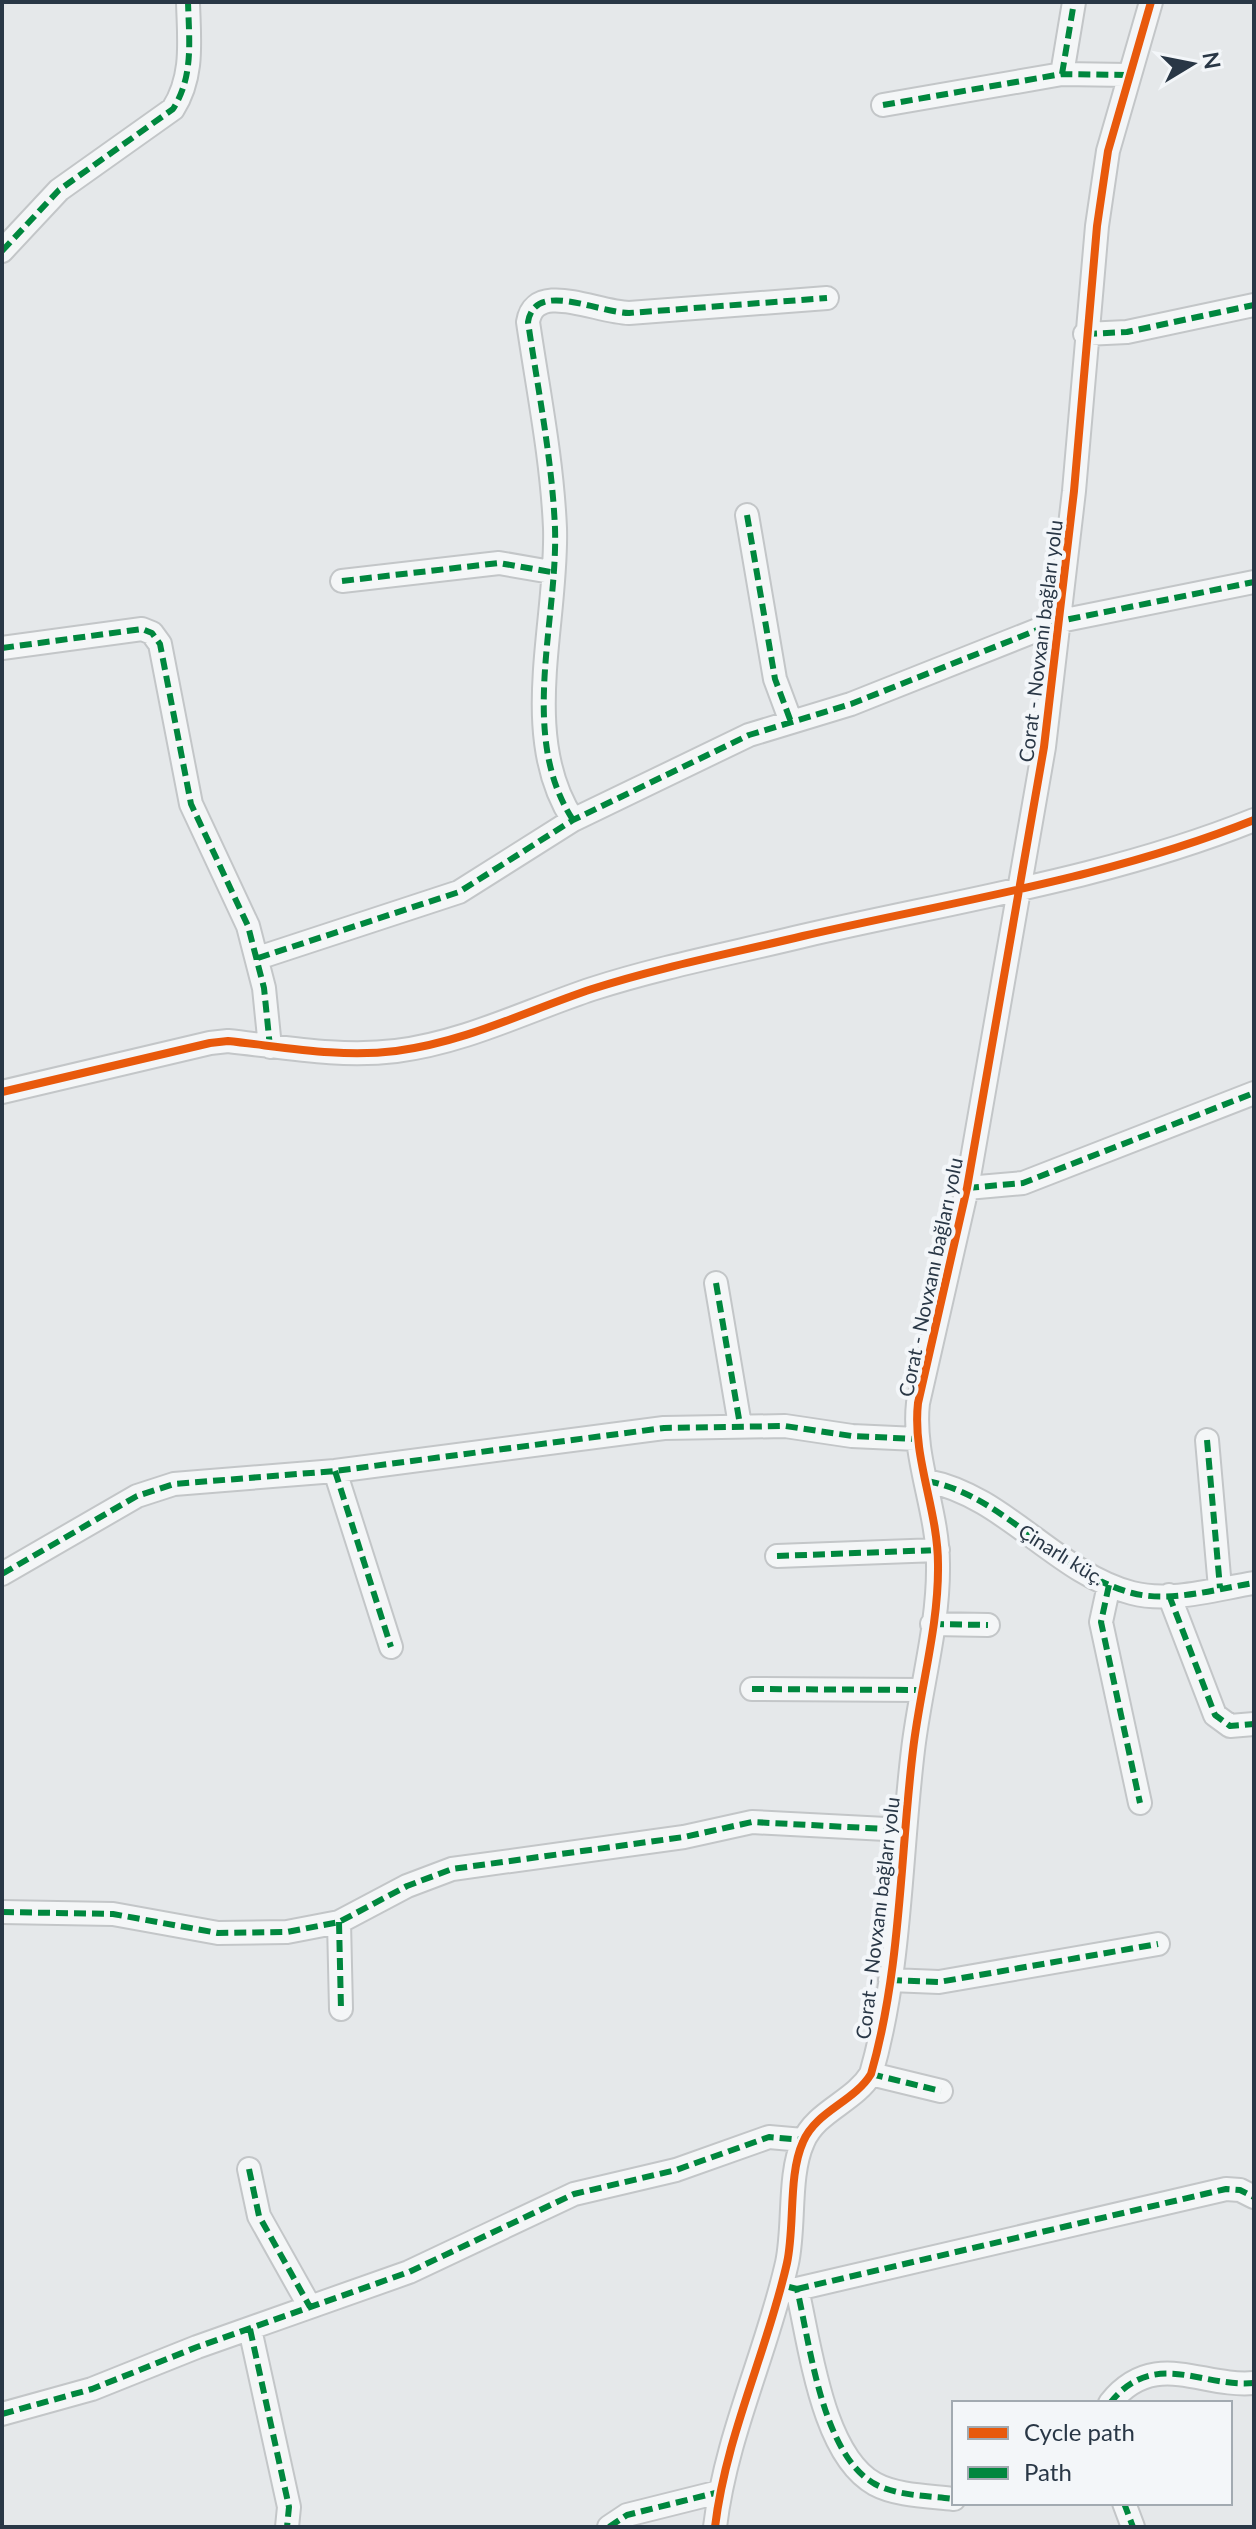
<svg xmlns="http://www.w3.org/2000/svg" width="1256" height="2529" font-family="Lato,sans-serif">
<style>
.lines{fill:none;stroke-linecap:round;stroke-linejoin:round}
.street-casing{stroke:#c3c6c8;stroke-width:26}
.street{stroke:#f4f6f7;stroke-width:22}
.quiet{stroke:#00873e;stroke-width:6;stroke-dasharray:12 6;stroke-linecap:butt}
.cycleway-casing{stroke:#f3f6f9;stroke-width:13}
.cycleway{stroke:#e8590c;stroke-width:8}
.labels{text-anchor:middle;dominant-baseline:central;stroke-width:8;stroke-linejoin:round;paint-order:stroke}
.street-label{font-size:20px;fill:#293746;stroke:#f3f6f9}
</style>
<rect width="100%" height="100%" fill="#e5e8ea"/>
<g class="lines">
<defs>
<path id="street" d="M1062,74L1074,2
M883,105L1062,74L1128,75
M2,251L59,190L173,109C194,76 189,40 188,2
M1085,334L1127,332L1254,305
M747,515L775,679L791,722
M342,581L499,563L551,572
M2,648L142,629L152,633L160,644L191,804L248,926L264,988L270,1047
M573,820C518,736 558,622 555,528C552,459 538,390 528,322C535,280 595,312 629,313L827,298
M258,958L459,892L573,820L749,735L851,704L1060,621L1254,582
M2,1092L210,1043L228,1041C284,1047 339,1058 396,1051C466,1042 526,1011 592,989C660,967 733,953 803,936C955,901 1109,878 1254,820
M967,1188L1023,1183L1254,1093
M716,1283L740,1425
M1207,1440L1220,1588
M335,1471L391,1647
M927,1481C1004,1495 1056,1573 1132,1593C1170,1603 1216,1589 1254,1583
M777,1556L938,1550
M2,1574L137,1496L174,1484L335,1471L664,1428L785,1426L852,1436L917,1439
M1109,1585L1101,1622L1140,1803
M1169,1595L1215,1715L1230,1726L1254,1724
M932,1624L988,1625
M752,1689L920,1690
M2,1912L113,1914L218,1933L287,1932L339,1922L407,1886L452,1869L684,1837L752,1822L905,1830
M339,1922L341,2009
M890,1980L939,1982L1158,1944
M871,2074L941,2091
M249,2169L259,2216L310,2307
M783,2285L797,2289C810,2344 822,2455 875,2484C897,2496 930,2496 954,2499
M797,2289L1226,2189L1240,2190L1254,2197
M250,2329L289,2507L287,2527
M1110,2403C1154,2348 1202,2388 1254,2383
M2,2414L92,2389L197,2347L409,2272L574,2194L676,2170L769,2137L803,2140
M1124,2503L1133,2527
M609,2527L627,2515L719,2492
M715,2527C726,2435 767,2352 787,2263C795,2226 788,2175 803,2142C816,2111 854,2102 871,2074C901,1970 900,1857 913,1750C920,1689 939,1626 938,1564C938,1510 912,1457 918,1403L967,1188L1044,747L1074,491L1097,226L1108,151L1151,2"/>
</defs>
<use href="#street" class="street-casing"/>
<use href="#street" class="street"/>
<path class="quiet" d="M1062,74L1074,2
M883,105L1062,74L1128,75
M2,251L59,190L173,109C194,76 189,40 188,2
M1085,334L1127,332L1254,305
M747,515L775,679L791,722
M342,581L499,563L551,572
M2,648L142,629L152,633L160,644L191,804L248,926L264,988L270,1047
M573,820C518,736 558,622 555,528C552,459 538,390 528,322C535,280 595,312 629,313L827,298
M258,958L459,892L573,820L749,735L851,704L1060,621L1254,582
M967,1188L1023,1183L1254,1093
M716,1283L740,1425
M1207,1440L1220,1588
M335,1471L391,1647
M927,1481C1004,1495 1056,1573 1132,1593C1170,1603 1216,1589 1254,1583
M777,1556L938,1550
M2,1574L137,1496L174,1484L335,1471L664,1428L785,1426L852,1436L917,1439
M1109,1585L1101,1622L1140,1803
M1169,1595L1215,1715L1230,1726L1254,1724
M932,1624L988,1625
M752,1689L920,1690
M2,1912L113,1914L218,1933L287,1932L339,1922L407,1886L452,1869L684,1837L752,1822L905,1830
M339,1922L341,2009
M890,1980L939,1982L1158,1944
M871,2074L941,2091
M249,2169L259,2216L310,2307
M789,2287L797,2289C810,2344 822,2455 875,2484C897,2496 930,2496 954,2499
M797,2289L1226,2189L1240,2190L1254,2197
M250,2329L289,2507L287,2527
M1110,2403C1154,2348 1202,2388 1254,2383
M2,2414L92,2389L197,2347L409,2272L574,2194L676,2170L769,2137L803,2140
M1124,2503L1133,2527
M609,2527L627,2515L719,2492"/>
<defs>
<path id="cycleway" d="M2,1092L210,1043L228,1041C284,1047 339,1058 396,1051C466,1042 526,1011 592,989C660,967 733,953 803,936C955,901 1109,878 1254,820
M715,2527C726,2435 767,2352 787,2263C795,2226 788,2175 803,2142C816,2111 854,2102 871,2074C901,1970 900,1857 913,1750C920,1689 939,1626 938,1564C938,1510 912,1457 918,1403L967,1188L1044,747L1074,491L1097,226L1108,151L1151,2"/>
</defs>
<use href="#cycleway" class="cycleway-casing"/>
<use href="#cycleway" class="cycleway"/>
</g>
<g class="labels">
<g class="street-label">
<text transform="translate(1040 641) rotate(-83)">Corat - Novxanı bağları yolu</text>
<text transform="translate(930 1277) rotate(-78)">Corat - Novxanı bağları yolu</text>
<text transform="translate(1062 1554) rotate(32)">Çinarlı küç.</text>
<text transform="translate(877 1918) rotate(-83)">Corat - Novxanı bağları yolu</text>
</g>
</g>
<rect width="1256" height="2529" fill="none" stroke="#293746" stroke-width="8"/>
<rect x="952" y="2401" width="280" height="104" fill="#f3f6f9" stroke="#a2aab1" stroke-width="2"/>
<rect x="968" y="2427" width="40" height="12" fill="#e8590c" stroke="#a2aab1" stroke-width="2"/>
<text x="1024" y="2441" font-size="24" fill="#293746">Cycle path</text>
<rect x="968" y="2467" width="40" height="12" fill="#00873e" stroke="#a2aab1" stroke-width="2"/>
<text x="1024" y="2481" font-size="24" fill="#293746">Path</text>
<g transform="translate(1192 64) rotate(80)" stroke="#f3f6f9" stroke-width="6" paint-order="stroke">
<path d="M0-6L14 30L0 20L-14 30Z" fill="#293746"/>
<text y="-12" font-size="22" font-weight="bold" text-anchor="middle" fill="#293746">N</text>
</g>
</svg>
